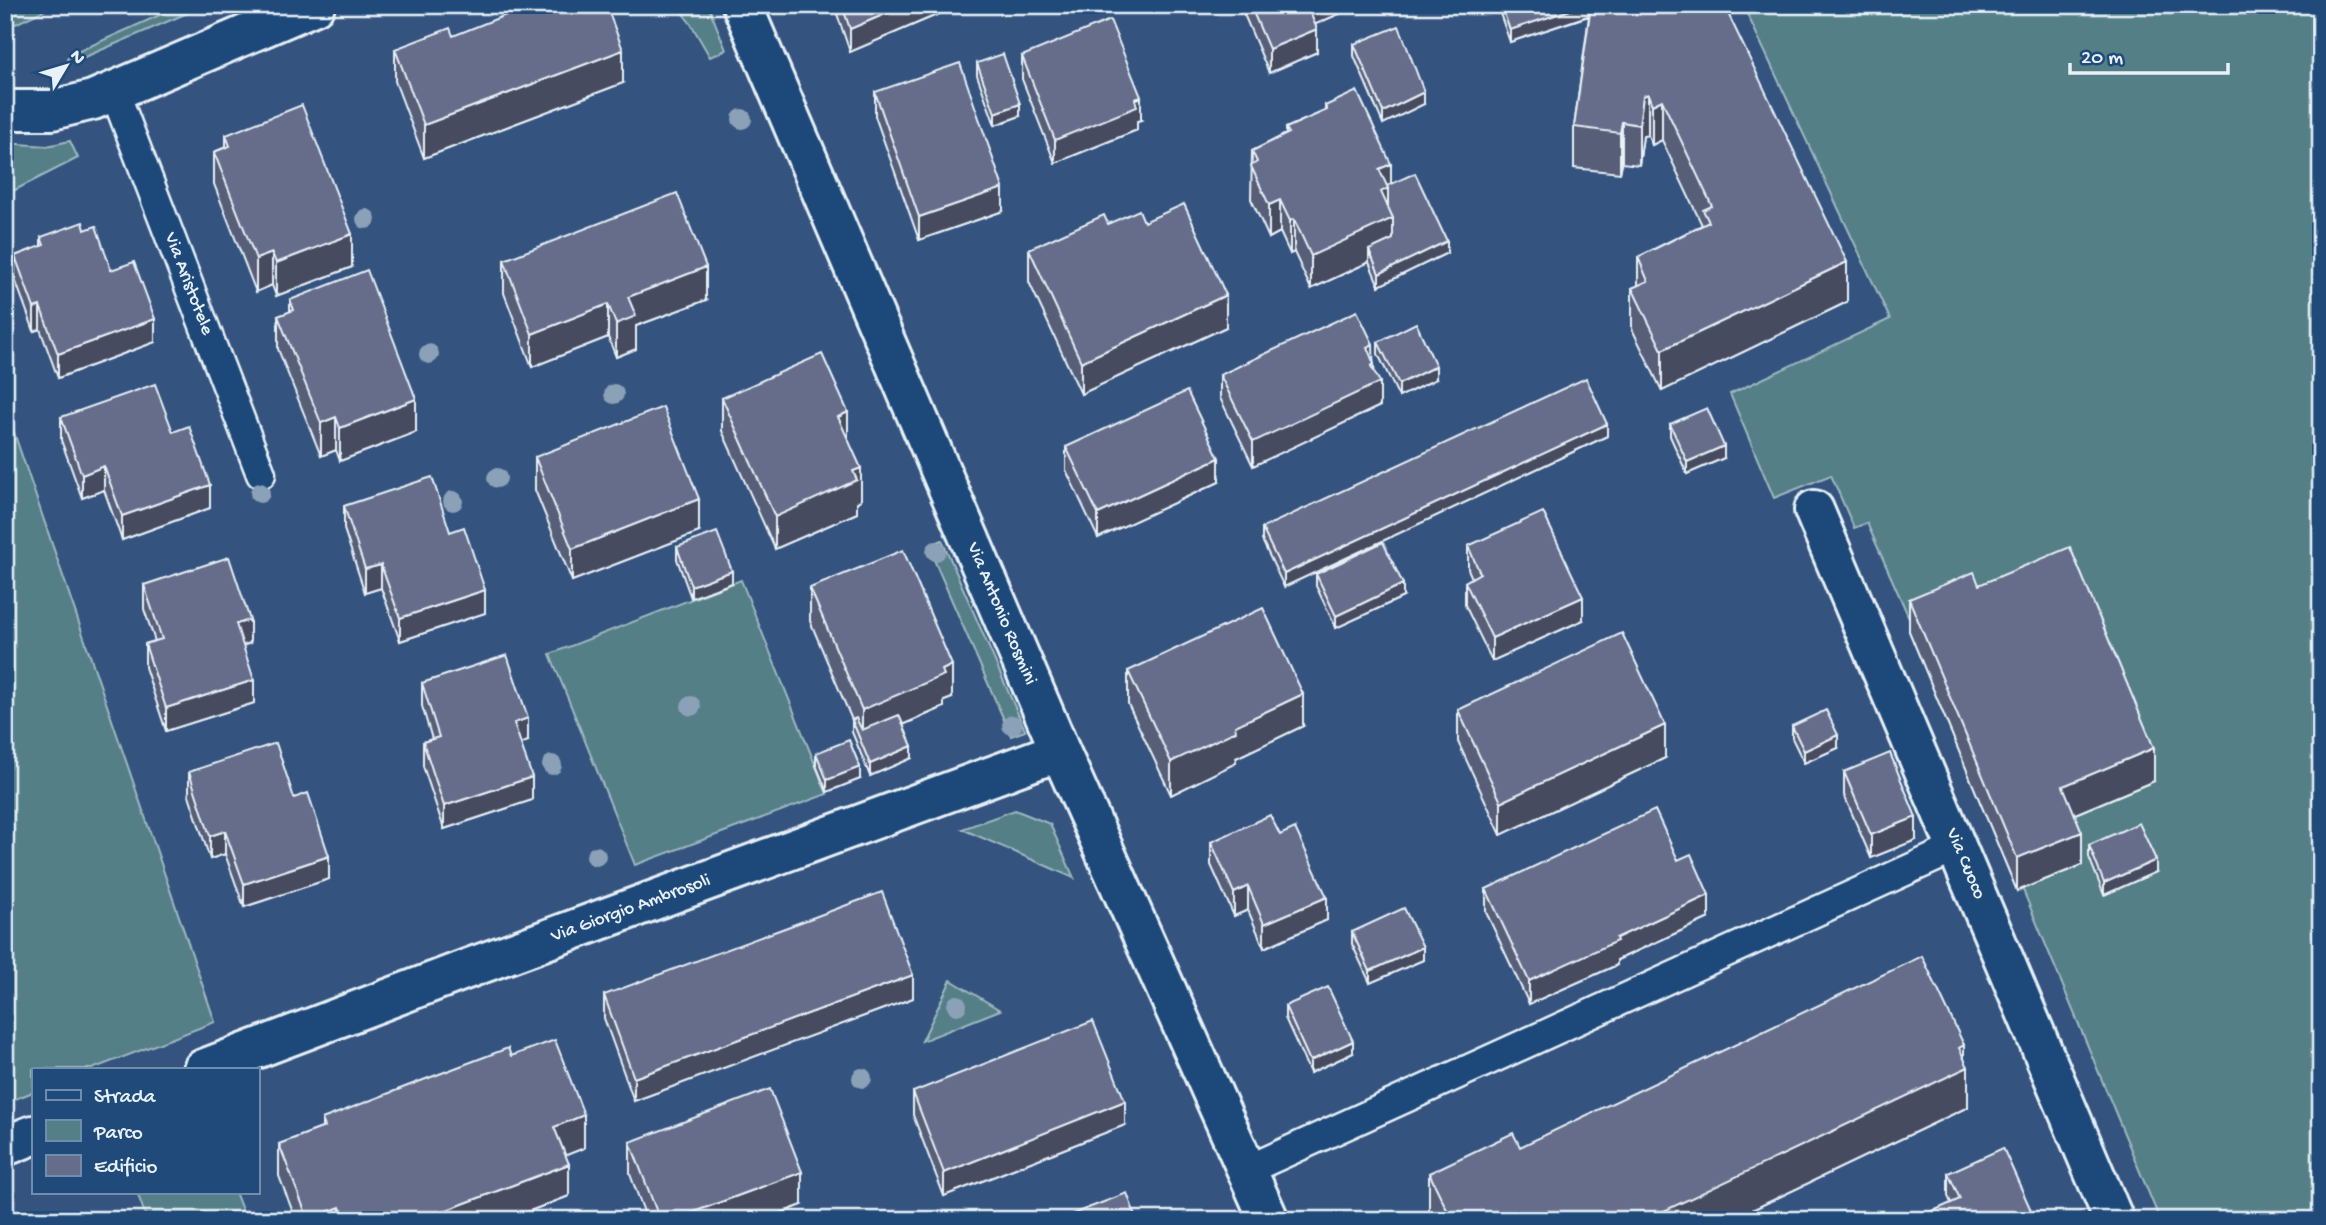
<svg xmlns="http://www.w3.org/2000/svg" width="2326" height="1225" font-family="'Gochi Hand',sans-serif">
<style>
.green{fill:#557f87;stroke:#9eb8c0;stroke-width:2}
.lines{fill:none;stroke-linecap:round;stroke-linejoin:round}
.service-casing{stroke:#e8f1f8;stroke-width:33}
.minor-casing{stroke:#e8f1f8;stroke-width:44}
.service{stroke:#1f4a7a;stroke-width:28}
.minor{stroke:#1f4a7a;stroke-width:38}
.tree{fill:#8ba1b8}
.wall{fill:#575e77;stroke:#e8f1f8;stroke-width:2}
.shaded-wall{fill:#474c61;stroke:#e8f1f8;stroke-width:2}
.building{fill:#656d8a;stroke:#e8f1f8;stroke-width:2}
.labels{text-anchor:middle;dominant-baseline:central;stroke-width:5;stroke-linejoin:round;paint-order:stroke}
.street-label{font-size:19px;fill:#e8f1f8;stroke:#1f4a7a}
</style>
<rect width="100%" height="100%" fill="#34547f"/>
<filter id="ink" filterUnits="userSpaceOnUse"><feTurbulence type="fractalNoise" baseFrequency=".0143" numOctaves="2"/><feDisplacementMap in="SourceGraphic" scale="14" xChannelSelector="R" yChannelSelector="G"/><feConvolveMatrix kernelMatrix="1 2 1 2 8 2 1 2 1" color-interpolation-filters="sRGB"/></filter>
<g filter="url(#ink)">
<path class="green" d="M5,5H55L5,29Z
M182,5H206L78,60L69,61L67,59L70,55Z
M676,5H708L726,50L710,57L691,24Z
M1743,5H2321V1220H2160L2023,890L2017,891L1909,631L1914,629L1867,523L1854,528L1831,475L1774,498L1730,394L1890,319Z
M70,141L78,158L5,195V143L47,146Z
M5,406L215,1022L92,1069H33V1092L5,1103Z
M942,540L1025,730V731L1011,736L928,546Z
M741,580L827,794L635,865L550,654Z
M1015,810L1050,824L1074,878L962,829Z
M951,980L1000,1010L922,1041Z
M137,1192H235L246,1220H147Z"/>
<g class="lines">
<defs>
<path id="service" d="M115,93L261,474
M1247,1170L1958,847"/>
<path id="minor" d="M742,5L1060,751L1269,1220
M5,110H52L93,100L315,5
M1814,510L2114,1220
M203,1069L472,967L1060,751
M5,1146L33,1135"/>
</defs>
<use href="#service" class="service-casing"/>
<use href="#minor" class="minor-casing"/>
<use href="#service" class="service"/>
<use href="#minor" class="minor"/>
</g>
<g class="tree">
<circle cx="742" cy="119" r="10"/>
<circle cx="366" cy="219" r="10"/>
<circle cx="429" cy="354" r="10"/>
<circle cx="614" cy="394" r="10"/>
<circle cx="497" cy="478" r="10"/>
<circle cx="260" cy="493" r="10"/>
<circle cx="453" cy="501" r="10"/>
<circle cx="936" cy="551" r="10"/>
<circle cx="691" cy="706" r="10"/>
<circle cx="1012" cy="725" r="10"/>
<circle cx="552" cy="765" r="10"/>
<circle cx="596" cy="856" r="10"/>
<circle cx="957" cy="1005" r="10"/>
<circle cx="862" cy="1078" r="10"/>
</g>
<path class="wall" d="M834,5H960L850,52Z
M1240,5H1348V10L1315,24L1317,52L1269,73Z
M1497,5H1724L1847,302L1662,391L1632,329V288L1638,286V257L1702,225L1662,140L1652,145L1648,135L1643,136L1639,165L1622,163L1620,173L1574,168V127L1589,16L1510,42Z
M453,36L623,83L424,158L395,81V49Z
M1354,44L1424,104L1383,124L1354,56Z
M1022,56L1141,120L1137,121V130L1055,163L1022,79Z
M977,63L1020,116L995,125L977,75Z
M875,92L1003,211L919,240L875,116Z
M1325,106L1391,184L1447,253L1379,286L1369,262L1311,289L1294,252L1290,254L1280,232L1269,238L1251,199L1252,151L1286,134V128L1325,111Z
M226,135L352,267L276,296L272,285L256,292L214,184V152L226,147Z
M1144,222L1226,327L1081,394L1029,282V249L1108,224Z
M85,230L155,342L58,378L40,329L34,331L15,279V256L41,246V237Z
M504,260L706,300L636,326V349L616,357L608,337L532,367L504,293Z
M290,300L416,432L340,461L336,450L321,456L278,349V316L290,312Z
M1378,342L1436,379L1399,397L1378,354Z
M1373,361L1380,406L1253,466L1220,398V375Z
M722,398L848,439L861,500L857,502V513L775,549L722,431Z
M61,417L173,432L210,508L122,540L104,490L82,498L61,440Z
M1670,424L1724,458L1687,474L1670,436Z
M1607,436L1284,587L1262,540V528Z
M1066,447L1219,482L1098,538L1066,470Z
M535,457L699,532L572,581L535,490Z
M344,506L450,532L485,613L400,641L381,588L365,593L344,529Z
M1468,546L1583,620L1492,661L1465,605V582L1472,578L1468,569Z
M677,547L732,583L691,598L677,559Z
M1316,574L1403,597L1336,628L1316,586Z
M144,585L250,643L243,646L254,703L166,731L145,667V644L155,641L144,609Z
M1979,585L2154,781L2075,814L2082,865L2017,891L1909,631V599Z
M810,588L952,698L944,701V707L903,725L912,758L870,776L852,732V720L810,621Z
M1128,671L1303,726L1236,758V763L1171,795L1128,704Z
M422,683L528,741L521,743L532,800L444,829L423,766V742L432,739L422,706Z
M1458,710L1665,758L1501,835L1458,742Z
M1792,726L1838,748L1804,763L1792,738Z
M816,753L860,779L827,792L816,765Z
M189,772L294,798L329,879L244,907L225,854L210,859L189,795Z
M1844,772L1916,840L1871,858L1844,795Z
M1280,835L1327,920L1264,948L1248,910L1234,916L1211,865V842Z
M2089,845L2156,872L2104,895L2089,857Z
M1678,860L1709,918L1617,960V965L1529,1004L1486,912V889Z
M1352,932L1423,960L1370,983L1352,944Z
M604,995L913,998L634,1101L604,1018Z
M1285,1006L1353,1053L1310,1073L1285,1018Z
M511,1056L584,1148L565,1155L569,1196L506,1220H296L279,1176V1144L322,1128V1119Z
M1964,1059L1968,1107L1731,1220H1433L1429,1213V1173L1520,1147Z
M913,1092L1125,1125L944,1196L913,1115Z
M630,1142L802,1205L762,1220H647L630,1174Z
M1948,1173L2032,1220L1951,1203L1948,1196Z"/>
<path class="shaded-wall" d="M906,5H960L850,52V29Z
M1090,5H1100L1090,9Z
M1307,5H1348V10L1307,28Z
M1585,5H1602V11L1510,42V30Z
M1317,29V52L1269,73V49Z
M623,50V83L424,158V125Z
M1424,92V104L1383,124V112Z
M1648,94V135L1643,136L1639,165V125L1643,96Z
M1141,97V120L1137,121V130L1055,163V140Z
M1662,100V140L1652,145V105Z
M1020,104V116L995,125V113Z
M1622,122V163L1620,173V133Z
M1391,164V196L1393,218V251L1369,250V262L1311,289V256L1379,169Z
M1003,188V211L919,240V217Z
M1280,200V232L1269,238V205Z
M1294,219V252L1290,254V221Z
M352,234V267L276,296V263Z
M1447,241V253L1379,286V274Z
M272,253V285L256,292V259Z
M1847,262V302L1662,391V350Z
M706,267V300L636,326V349L616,357V324L628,297Z
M1226,295V327L1081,394V362Z
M608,304V337L532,367V334Z
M40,306V329L34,331V308Z
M155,319V342L58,378V354Z
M1373,344L1374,385L1380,382V406L1253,466V442L1367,347Z
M1436,366V379L1399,397V384Z
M416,399V432L340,461V428Z
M848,412V445L838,417Z
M336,417V450L321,456V423Z
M1607,424V436L1284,587V574Z
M1724,446V458L1687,474V462Z
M1219,458V482L1098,538V514Z
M104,466V490L82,498V475Z
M861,468V500L857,502V513L775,549V517L853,471Z
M210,485V508L122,540V516Z
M699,499V532L572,581V549Z
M381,565V588L365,593V569Z
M732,571V583L691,598V586Z
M1403,584V597L1336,628V616Z
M485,590V613L400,641V618Z
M1583,597V620L1492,661V638Z
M250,620V643L236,648V624Z
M952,665V698L944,701V707L862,742V710Z
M254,680V703L166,731V708Z
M1303,694V726L1236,758V763L1171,795V762L1235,726Z
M528,718V741L514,746V723Z
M1665,725V758L1501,835V802Z
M1838,735V748L1804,763V751Z
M912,746V758L870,776V764Z
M2154,748V781L2063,819V786Z
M860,767V779L827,792V780Z
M532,777V800L444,829V806Z
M1916,817V840L1871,858V835Z
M225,831V854L210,859V836Z
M2082,832V865L2017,891V858Z
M329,856V879L244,907V884Z
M2156,860V872L2104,895V883Z
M1248,886V910L1234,916V893Z
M1709,895V918L1617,960V965L1529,1004V981L1616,938Z
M1327,897V920L1264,948V924Z
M1423,947V960L1370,983V971Z
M913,975V998L634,1101V1078Z
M1353,1041V1053L1310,1073V1061Z
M1964,1045V1069L1968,1067V1107L1731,1220H1645Z
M1125,1101V1125L944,1196V1173Z
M584,1115V1148L554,1160V1127Z
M569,1164V1196L506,1220H420Z
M802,1172V1205L762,1220H672Z
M340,1207V1220H308Z"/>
<path class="building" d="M531,5H606L623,50L424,125L395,49L450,28L453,36Z
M842,5H906L850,29Z
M1250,5H1307L1317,29L1269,49Z
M1501,5H1585L1510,30Z
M1591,5H1724L1847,262L1662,350L1632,288L1648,281L1638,257L1709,222L1703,210L1712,206L1662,100L1652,105L1648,94L1643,96L1639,125L1622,122L1620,133L1574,127Z
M1110,20L1141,97L1135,99L1137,107L1055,140L1022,56Z
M1399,26L1424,92L1383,112L1354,44Z
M1003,54L1020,104L995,113L977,63Z
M960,63L1003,188L919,217L875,92Z
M1357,91L1391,164L1379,169L1388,188L1381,192L1393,218L1311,256L1294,219L1290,221L1280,200L1269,205L1251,166L1257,162L1252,151L1289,133L1286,128L1327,110L1325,106Z
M302,105L352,234L276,263L272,253L256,259L214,152L230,146L226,135Z
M1415,173L1447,241L1379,274L1369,250L1393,239V218L1388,207V188L1387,186Z
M677,193L706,267L628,297L636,316L616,324L608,304L532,334L504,260Z
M1184,204L1226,295L1081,362L1029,249L1104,215L1108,224L1139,210L1144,222Z
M83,222L85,230L96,226L111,270L134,262L155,319L58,354L40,306L34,308L15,256L44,245L41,237Z
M367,270L416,399L340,428L336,417L321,423L278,316L294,310L290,300Z
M1357,311L1373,344L1367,347L1374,364L1371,366L1380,382L1253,442L1220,375Z
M1416,323L1436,366L1399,384L1378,342Z
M822,354L848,412L838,417L861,468L853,471L857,480L775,517L722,398Z
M1586,378L1607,424L1284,574L1262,528Z
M155,384L173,432L189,426L210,485L122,516L104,466L82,475L61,417Z
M1187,391L1219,458L1098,514L1066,447Z
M663,407L699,499L572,549L535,457Z
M1707,408L1724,446L1687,462L1670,424Z
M432,477L450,532L464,527L485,590L400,618L381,565L365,569L344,506Z
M1543,512L1583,597L1492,638L1465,582L1480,573L1468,546Z
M717,532L732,571L691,586L677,547Z
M1383,542L1403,584L1336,616L1316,574Z
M2070,547L2154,748L2063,786L2082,832L2017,858L1909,599L1974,572L1979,585Z
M903,550L952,665L942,670L944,675L862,710L810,588Z
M229,557L250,620L236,624L254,680L166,708L145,644L162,639L144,585Z
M1263,608L1303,694L1235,726L1236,731L1171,762L1128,671Z
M1622,633L1665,725L1501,802L1458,710Z
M507,655L528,718L514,723L532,777L444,806L423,742L439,737L422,683Z
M1826,710L1838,735L1804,751L1792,726Z
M899,715L912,746L870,764L852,720L856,718L862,730Z
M849,740L860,767L827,780L816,753Z
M276,743L294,798L308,793L329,856L244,884L225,831L210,836L189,772Z
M1890,753L1916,817L1871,835L1844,772Z
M1655,810L1678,860L1691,854L1709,895L1616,938L1617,941L1529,981L1486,889Z
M1270,815L1280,835L1295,828L1327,897L1264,924L1248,886L1234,893L1211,842Z
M2139,823L2156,860L2104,883L2089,845Z
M882,892L913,975L634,1078L604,995Z
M1404,908L1423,947L1370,971L1352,932Z
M1922,956L1964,1045L1959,1048L1968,1067L1645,1220H1452L1429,1173L1513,1133L1520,1147Z
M1328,987L1353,1041L1310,1061L1285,1006Z
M1093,1021L1125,1101L944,1173L913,1092Z
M555,1040L584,1115L554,1127L569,1164L420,1220H345L340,1207L308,1219L279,1144L325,1127L322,1119L418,1082L508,1048L511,1056Z
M770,1089L802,1172L672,1220H660L630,1142Z
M2003,1148L2030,1208L2032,1220H1913L1960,1199L1948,1173Z
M1127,1193L1137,1220H1057Z"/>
</g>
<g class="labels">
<g class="street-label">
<text transform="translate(188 284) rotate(69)">Via Aristotele</text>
<text transform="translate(1001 614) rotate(67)">Via Antonio Rosmini</text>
<text transform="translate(1965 864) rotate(67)">Via Cuoco</text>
<text transform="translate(631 909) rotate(-20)">Via Giorgio Ambrosoli</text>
</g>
</g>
<rect width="2326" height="1225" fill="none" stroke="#1f4a7a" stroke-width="28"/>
<rect x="14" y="14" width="2298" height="1197" fill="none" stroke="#e8f1f8" stroke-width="2.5" filter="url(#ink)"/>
<rect x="32" y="1068" width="228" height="126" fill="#1f4a7a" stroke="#6f8dac" stroke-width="2"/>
<rect x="46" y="1090" width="35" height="10" fill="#1f4a7a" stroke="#6f8dac" stroke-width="2"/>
<text x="94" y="1102" font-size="21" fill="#e8f1f8">Strada</text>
<rect x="46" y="1120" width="35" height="21" fill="#557f87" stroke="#6f8dac" stroke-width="2"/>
<text x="94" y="1138" font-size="21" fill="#e8f1f8">Parco</text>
<rect x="46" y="1155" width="35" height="21" fill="#656d8a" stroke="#6f8dac" stroke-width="2"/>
<text x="94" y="1172" font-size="21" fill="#e8f1f8">Edificio</text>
<g transform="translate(66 66) rotate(52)" stroke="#1f4a7a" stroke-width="5" paint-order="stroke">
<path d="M0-5L12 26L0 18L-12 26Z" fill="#e8f1f8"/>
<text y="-10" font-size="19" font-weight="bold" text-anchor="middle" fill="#e8f1f8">N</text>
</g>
<path d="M2070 63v10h158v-10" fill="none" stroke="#e8f1f8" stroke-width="3.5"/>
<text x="2081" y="63" font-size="21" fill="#e8f1f8" stroke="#1f4a7a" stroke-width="5" paint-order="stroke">20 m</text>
</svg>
